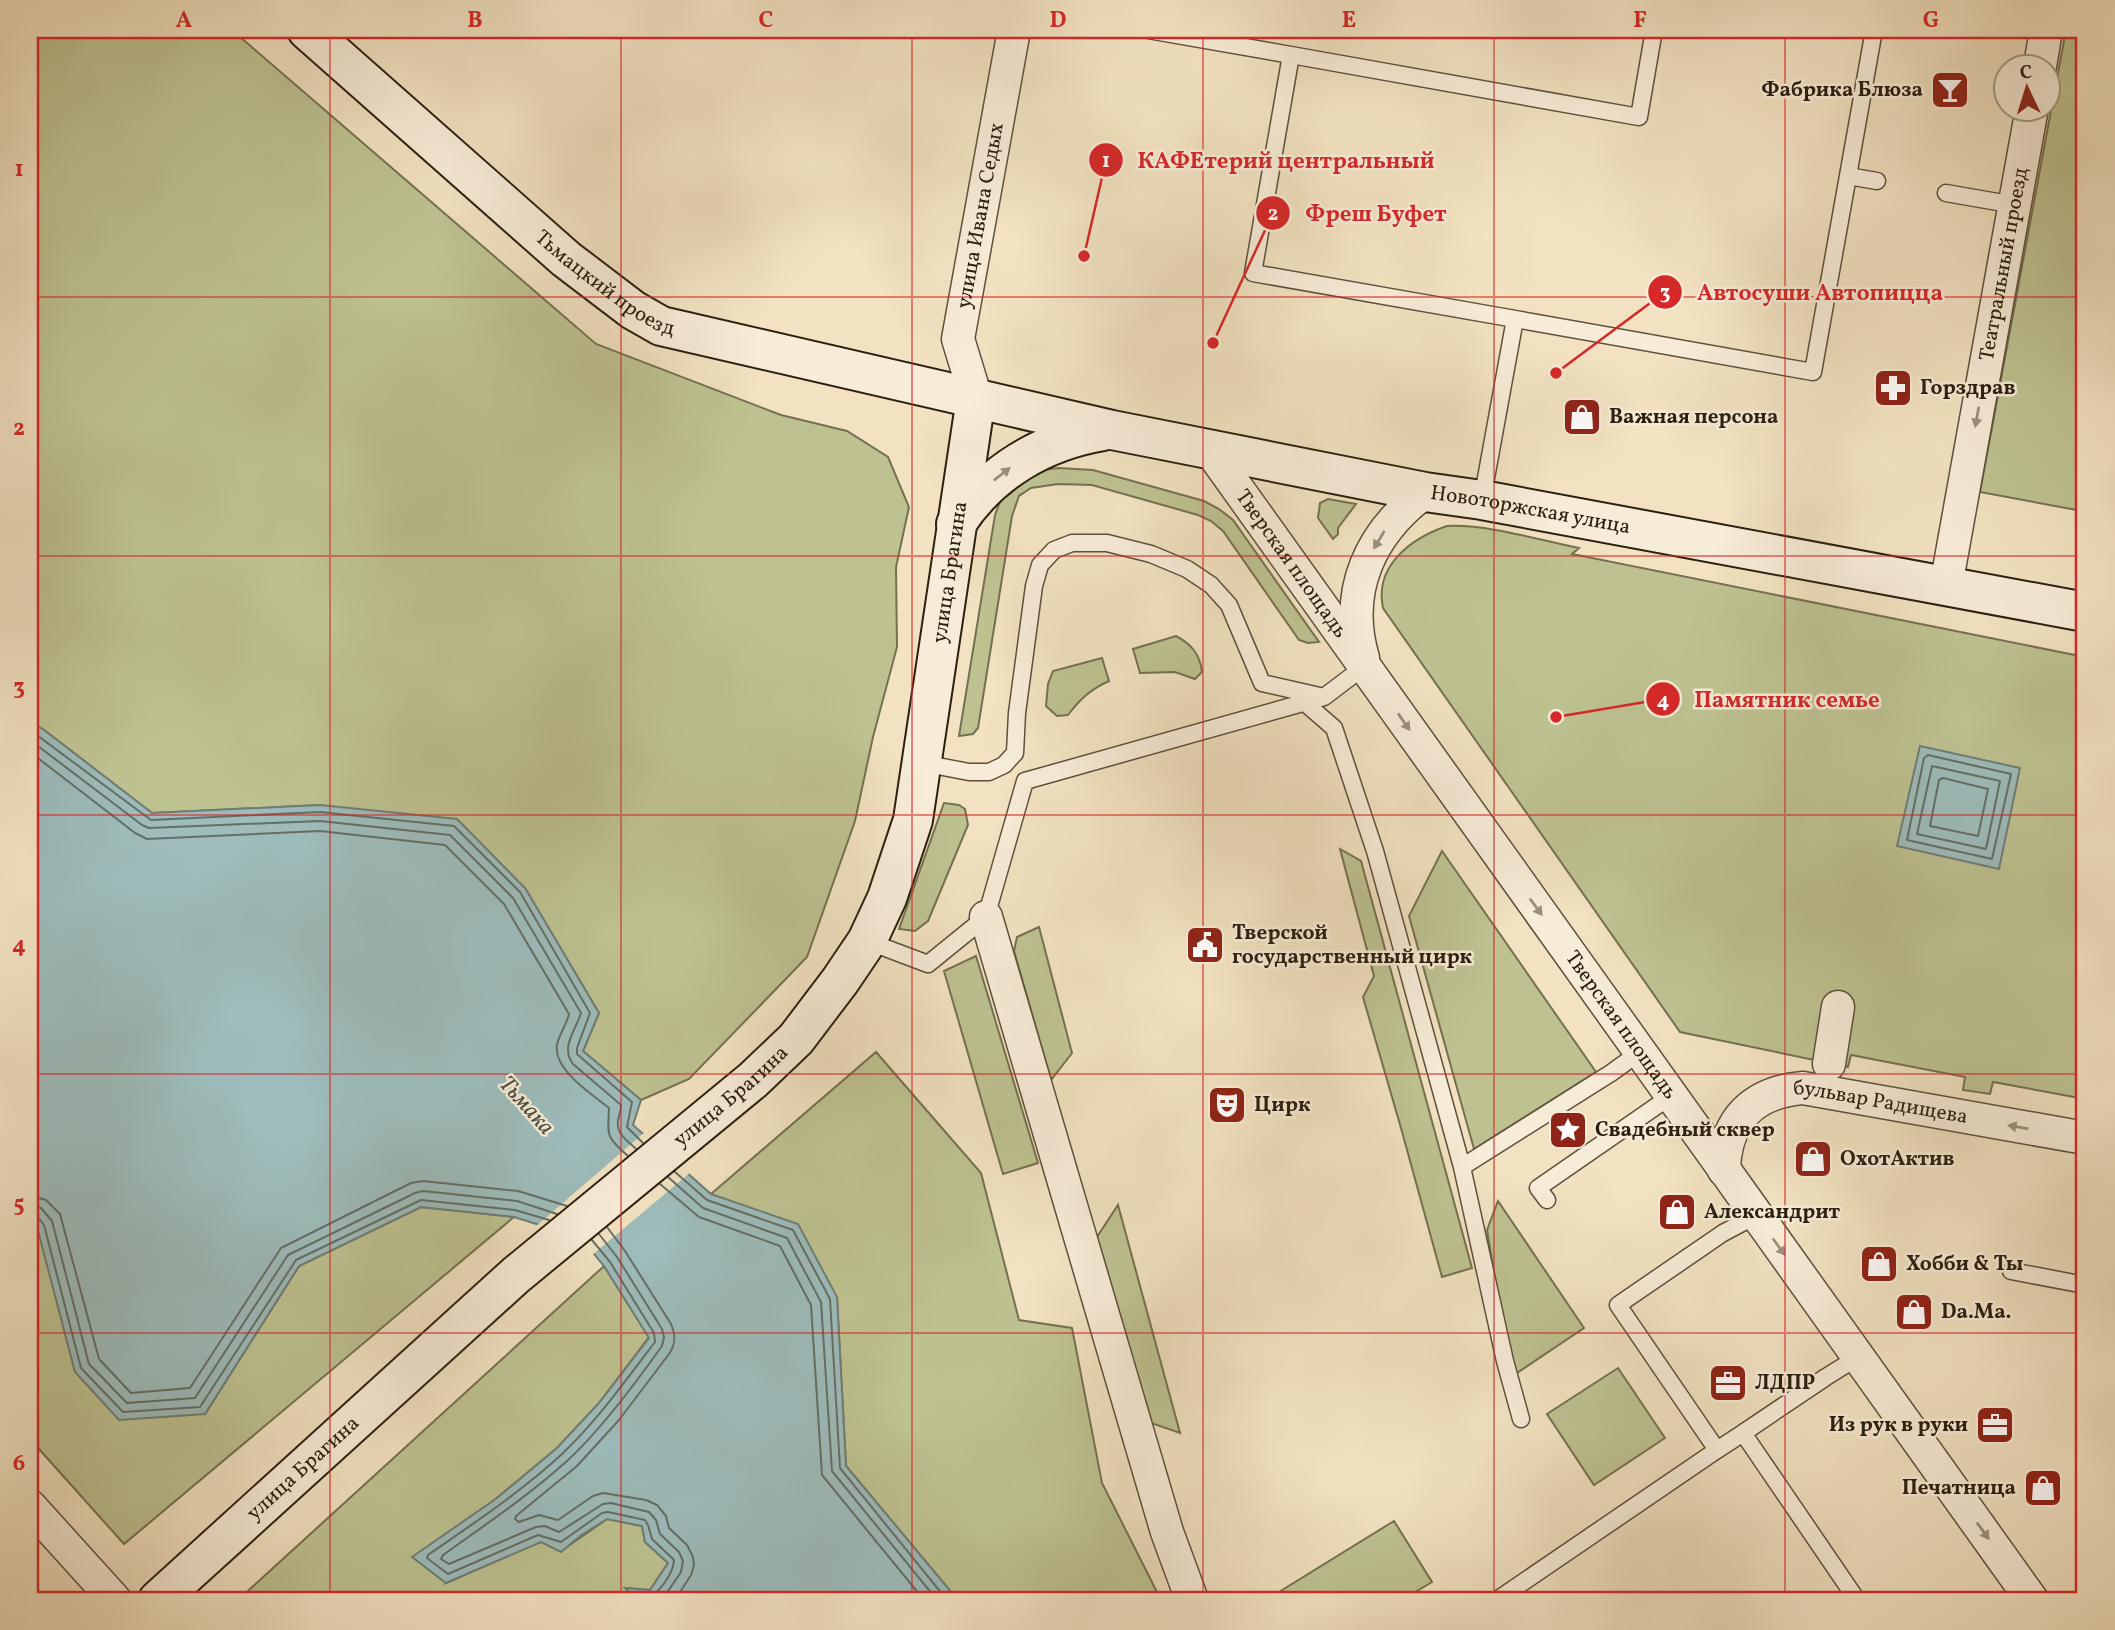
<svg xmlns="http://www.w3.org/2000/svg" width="2115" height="1630" font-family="Vollkorn,serif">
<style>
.green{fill:#bec291;stroke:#747150;stroke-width:2}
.water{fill:#9dbcbb;stroke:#6f7e77;stroke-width:2}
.pier{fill:#f2e2c1}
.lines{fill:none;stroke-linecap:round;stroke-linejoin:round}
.shore{stroke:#646e66;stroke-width:2}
.lane-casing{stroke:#5d503c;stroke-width:19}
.street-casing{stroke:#5d503c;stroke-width:35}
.secondary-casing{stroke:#2b2010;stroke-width:42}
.lane{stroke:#f7ecd7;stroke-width:16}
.street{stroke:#f7ecd7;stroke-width:32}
.secondary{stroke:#f7ecd7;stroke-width:38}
.oneway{fill:#9b907d}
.grid{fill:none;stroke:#d62828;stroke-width:2;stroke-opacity:0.55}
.labels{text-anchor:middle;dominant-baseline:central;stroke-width:5;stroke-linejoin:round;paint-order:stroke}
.poi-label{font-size:21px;font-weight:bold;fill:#2b2010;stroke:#f7ecd7;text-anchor:start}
.street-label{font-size:21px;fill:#2b2010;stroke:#f7ecd7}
.water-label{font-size:23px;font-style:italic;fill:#4d4f43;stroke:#f7ecd7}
.leader{fill:none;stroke:#d62828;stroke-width:2.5}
.callout-dot{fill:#d62828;stroke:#f7ecd7;stroke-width:2.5}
.mark-label{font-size:21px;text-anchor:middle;font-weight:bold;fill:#fff}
.callout-label{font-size:23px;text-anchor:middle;font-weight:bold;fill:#d62828;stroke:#f7ecd7;stroke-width:5;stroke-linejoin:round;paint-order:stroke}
.neatline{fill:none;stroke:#d62828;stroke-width:2.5}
.grid-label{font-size:23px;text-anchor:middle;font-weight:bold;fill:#d62828}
</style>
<rect width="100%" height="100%" fill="#f2e2c1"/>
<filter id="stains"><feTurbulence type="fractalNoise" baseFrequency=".00286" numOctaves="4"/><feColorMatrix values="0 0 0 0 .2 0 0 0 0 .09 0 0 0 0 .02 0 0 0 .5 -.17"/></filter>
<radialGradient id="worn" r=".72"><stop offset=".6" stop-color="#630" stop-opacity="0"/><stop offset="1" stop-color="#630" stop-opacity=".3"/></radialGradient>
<path class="green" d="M30,30H232L596,344L781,415L847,431L888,457L909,507L896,567L897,647L873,737L855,821L807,957L689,1079L641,1100L583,1051L599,1013L525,888L320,805L152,813L44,730L30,722Z
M2066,30H2085V495L2082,511L1980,492Z
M1058,468L1093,470L1204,501L1219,509L1233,520L1319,642L1308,643L1299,640L1223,531L1211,521L1198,515L1092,485L1058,484L1031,488L1019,496L1012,516L978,728L973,734L959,736L995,515L1006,485L1027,472Z
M1328,499L1356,504L1338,528V534L1333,539L1318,518L1320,503Z
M1447,526C1487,524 1539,540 1579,548L1572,554L2085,657V1099L1993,1082L1990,1094L1963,1090L1965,1077L1851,1055L1848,1067L1680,1032L1383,608C1374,565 1412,538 1447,526Z
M1176,636C1191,644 1200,654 1202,672L1195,679L1175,672L1140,673L1133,649Z
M1102,658L1109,681C1091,689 1080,699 1068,715L1057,716L1046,706L1048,684L1053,671Z
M944,803L959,805L965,809L968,825L928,921L915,931L899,929Z
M1340,849L1361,861L1472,1268L1442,1277L1401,1128L1363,997L1374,976Z
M1442,851L1596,1072L1474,1149L1409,916Z
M1039,927L1072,1053L1051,1080L1014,951L1017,937Z
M976,956L1038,1163L1003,1174L944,971Z
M876,1052L981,1173L1019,1320L1072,1328L1102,1483L1161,1600H955L952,1593L846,1466L837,1297L711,1194Z
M1498,1201L1584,1328L1511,1377L1487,1230Z
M1118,1205L1180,1433L1151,1423L1097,1237Z
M421,1207L514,1217L124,1544L30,1439V1219L205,1414L299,1266Z
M604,1266L649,1337L599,1403L557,1448L497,1498L446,1583L541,1541L561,1551L607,1519L642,1526L645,1542L668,1563L650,1590L626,1588L638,1600H238Z
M1618,1368L1665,1438L1594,1485L1547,1414Z
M1394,1521L1432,1582L1402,1600H1284L1279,1592Z"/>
<path class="water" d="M30,721L44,730L152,813L320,805L457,819L525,888L599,1013L583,1051L641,1100L633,1125L711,1194L798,1224L837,1297L846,1466L952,1593L955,1600H638L625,1588L650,1590L668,1563L645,1542L642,1526L607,1519L580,1536L561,1552L541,1542L446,1583L412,1557L497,1498L557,1448L599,1403L649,1338L604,1266L581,1238L514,1217L421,1207L299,1266L205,1414L119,1420L75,1372L37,1227L30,1219Z
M1920,746L2020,768L1999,869L1897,846Z"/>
<path class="pier" d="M645,1132L691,1172L591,1256L579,1241L535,1227Z"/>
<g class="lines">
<path class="shore" d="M30,730L151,820L320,812L454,826L520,892L590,1013L577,1048V1054L632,1102L627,1127L643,1143
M30,740L142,825L149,828L320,821L450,835L513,898L581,1013C576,1030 560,1047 573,1064L621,1105C621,1110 619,1115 618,1121C616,1134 628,1141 636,1149
M30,752L135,833L147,839L320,831L445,845L504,904L569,1014C567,1024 559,1034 557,1045C553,1070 592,1094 609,1108C608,1136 605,1136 628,1156
M1928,755L2011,774L1992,859L1907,840L1924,758Z
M1932,766L2000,781L1986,849L1917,834Z
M1943,778L1988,789L1978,836L1930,826L1939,780Z
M675,1172L707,1200L793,1230L830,1299L840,1468L947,1600
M668,1177L703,1208L787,1238L821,1302L832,1471L937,1600
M660,1184L699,1217L780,1246L811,1305L822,1475L924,1600
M30,1195L46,1200L60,1214L99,1359L131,1393L190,1388L281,1248L411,1183L423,1181L518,1191L567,1206
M30,1206L41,1208L52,1221L89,1364L127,1403L195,1398L288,1255L415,1193L423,1191L517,1201L557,1214
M30,1215L37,1216L44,1225L81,1368L123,1412L200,1407L296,1260L421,1200L515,1210L549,1220
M607,1227L625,1251L671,1324C676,1335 676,1344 669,1354L619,1420L577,1466L516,1516L515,1519L519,1522L539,1515L558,1520L593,1496L603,1493L646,1500L657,1505L666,1516L669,1528L687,1545L693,1557L694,1565L691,1575L675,1600
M599,1234L617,1257L662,1329L664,1337L662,1346C635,1384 601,1430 567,1461C528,1496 485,1525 443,1555L441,1559L449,1564L536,1527L545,1526L559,1532L603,1504L611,1503L649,1512L656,1520L660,1534L679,1552L683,1561L681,1572L662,1600
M592,1240L610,1262L654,1333L655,1342C626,1380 597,1421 562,1454C521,1492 474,1523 428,1555L427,1558L448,1574L538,1535L561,1542L602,1513L608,1512L645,1520L648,1525L652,1539L674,1560C673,1574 658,1597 644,1597L642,1600"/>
<defs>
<path id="lane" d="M1148,30L1291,55
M1848,176L1877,181
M1946,193L2015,205
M1515,319L1813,372L1874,30
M1482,500L1515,319L1253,273L1291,55L1639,117L1654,30
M1304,702L1334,728L1375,851L1462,1167L1505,1361L1521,1419
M922,763L969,772H989L1004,765L1015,753L1017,713L1034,586L1040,565L1054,550L1072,543H1107L1151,554L1187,569L1211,585L1229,605L1262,683L1324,697
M867,941L928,964L986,917L1025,781L1324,697L1365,666
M1462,1167L1611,1073L1640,1052
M1547,1200L1538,1188L1671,1096
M1757,1215L1723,1233L1618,1305L1717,1450L1743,1433L1857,1600
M2011,1271L2085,1285
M1743,1433L1826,1377L1858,1357
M1497,1600L1717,1450"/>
<g id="street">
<path d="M2040,66L2046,30"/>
<path id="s1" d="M976,398L958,339L1014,30"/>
<path id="s2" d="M1210,450L2032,1600"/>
<path id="s3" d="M1946,586L2032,108"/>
<path d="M1363,658C1343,590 1371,532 1425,492"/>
<path d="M986,917L1167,1532L1192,1600"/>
<path d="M1829,1064L1838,1007"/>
<path id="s4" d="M1724,1170C1725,1119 1754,1092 1803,1088L2085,1138"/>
<path d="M30,1506L115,1600"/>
</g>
<g id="secondary">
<path id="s5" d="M307,30L566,259L633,310L661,326L1112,430L1425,492L1482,500L2085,612"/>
<path d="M956,524C990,472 1043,441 1103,431"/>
<path id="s6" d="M158,1600L516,1275L753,1080L796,1039L840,981L867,941L887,898L913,820L976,398"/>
</g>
</defs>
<use href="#lane" class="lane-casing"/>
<use href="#street" class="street-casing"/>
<use href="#secondary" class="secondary-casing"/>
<use href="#lane" class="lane"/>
<use href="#street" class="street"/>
<use href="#secondary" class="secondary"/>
</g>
<defs><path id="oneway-solid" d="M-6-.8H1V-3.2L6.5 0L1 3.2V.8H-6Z" transform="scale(1.75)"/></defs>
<g class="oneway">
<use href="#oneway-solid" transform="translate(1977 417) rotate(100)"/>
<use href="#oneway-solid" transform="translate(1002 474) rotate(-38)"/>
<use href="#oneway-solid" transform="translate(1379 540) rotate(121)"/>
<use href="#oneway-solid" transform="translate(1404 722) rotate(55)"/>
<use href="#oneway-solid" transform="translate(1536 907) rotate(54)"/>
<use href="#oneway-solid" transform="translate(2018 1127) rotate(-170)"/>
<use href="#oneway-solid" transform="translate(1779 1247) rotate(54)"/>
<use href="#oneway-solid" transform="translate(1983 1531) rotate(54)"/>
</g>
<path class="grid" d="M330,30V1600M621,30V1600M912,30V1600M1203,30V1600M1494,30V1600M1785,30V1600M30,297H2085M30,556H2085M30,815H2085M30,1074H2085M30,1333H2085"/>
<defs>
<symbol id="bar-square" viewBox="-11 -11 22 22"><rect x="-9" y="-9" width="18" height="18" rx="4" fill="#8f2418" stroke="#f7ecd7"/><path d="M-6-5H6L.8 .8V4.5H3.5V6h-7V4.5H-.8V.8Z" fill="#fff"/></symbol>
<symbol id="pharmacy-square" viewBox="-11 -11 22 22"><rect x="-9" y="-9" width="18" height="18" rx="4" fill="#8f2418" stroke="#f7ecd7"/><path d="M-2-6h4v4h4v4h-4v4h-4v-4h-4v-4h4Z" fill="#fff"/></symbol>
<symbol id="shop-square" viewBox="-11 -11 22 22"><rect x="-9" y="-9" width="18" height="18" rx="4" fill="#8f2418" stroke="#f7ecd7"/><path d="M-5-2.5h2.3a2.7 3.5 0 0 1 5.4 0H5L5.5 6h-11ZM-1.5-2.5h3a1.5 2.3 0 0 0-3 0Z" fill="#fff"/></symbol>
<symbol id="civic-square" viewBox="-11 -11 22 22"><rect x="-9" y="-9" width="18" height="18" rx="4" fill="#8f2418" stroke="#f7ecd7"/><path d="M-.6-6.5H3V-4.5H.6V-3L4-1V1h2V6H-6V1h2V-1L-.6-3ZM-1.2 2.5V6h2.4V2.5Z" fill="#fff"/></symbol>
<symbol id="theatre-square" viewBox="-11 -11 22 22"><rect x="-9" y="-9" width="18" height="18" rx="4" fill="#8f2418" stroke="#f7ecd7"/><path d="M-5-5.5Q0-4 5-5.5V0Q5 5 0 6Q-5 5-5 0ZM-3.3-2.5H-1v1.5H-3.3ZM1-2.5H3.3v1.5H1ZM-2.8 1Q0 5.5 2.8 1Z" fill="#fff"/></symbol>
<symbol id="sight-square" viewBox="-11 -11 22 22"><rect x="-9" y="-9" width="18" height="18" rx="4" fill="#8f2418" stroke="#f7ecd7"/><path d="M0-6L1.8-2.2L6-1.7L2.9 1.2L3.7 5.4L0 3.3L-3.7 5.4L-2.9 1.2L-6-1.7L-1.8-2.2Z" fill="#fff"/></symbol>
<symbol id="office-square" viewBox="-11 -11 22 22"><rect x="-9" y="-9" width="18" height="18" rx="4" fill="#8f2418" stroke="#f7ecd7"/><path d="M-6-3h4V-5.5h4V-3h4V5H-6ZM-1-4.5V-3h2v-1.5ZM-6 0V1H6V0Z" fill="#fff"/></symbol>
</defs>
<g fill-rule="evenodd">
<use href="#bar-square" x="1928" y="68" width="44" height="44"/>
<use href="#pharmacy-square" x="1871" y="366" width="44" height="44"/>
<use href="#shop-square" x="1560" y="395" width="44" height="44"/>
<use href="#civic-square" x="1183" y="923" width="44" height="44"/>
<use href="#theatre-square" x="1205" y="1083" width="44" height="44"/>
<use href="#sight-square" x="1546" y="1108" width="44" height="44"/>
<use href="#shop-square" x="1791" y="1137" width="44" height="44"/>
<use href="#shop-square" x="1655" y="1190" width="44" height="44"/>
<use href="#shop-square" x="1857" y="1242" width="44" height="44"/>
<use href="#shop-square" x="1892" y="1290" width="44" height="44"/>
<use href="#office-square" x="1706" y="1361" width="44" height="44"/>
<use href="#office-square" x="1973" y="1403" width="44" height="44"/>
<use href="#shop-square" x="2021" y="1466" width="44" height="44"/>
</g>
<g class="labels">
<g class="poi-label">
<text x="1923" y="90" text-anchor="end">Фабрика Блюза</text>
<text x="1920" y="388">Горздрав</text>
<text x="1609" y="417">Важная персона</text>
<text x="1232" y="933">Тверской<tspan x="1232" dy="24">государственный цирк</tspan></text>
<text x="1254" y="1105">Цирк</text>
<text x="1595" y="1130">Свадебный сквер</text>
<text x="1840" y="1159">ОхотАктив</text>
<text x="1704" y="1212">Александрит</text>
<text x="1906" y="1264">Хобби &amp; Ты</text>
<text x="1941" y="1312">Da.Ma.</text>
<text x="1755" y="1383">ЛДПР</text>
<text x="1968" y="1425" text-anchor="end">Из рук в руки</text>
<text x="2016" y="1488" text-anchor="end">Печатница</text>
</g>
<g class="street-label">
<text stroke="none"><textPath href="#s1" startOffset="187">улица Ивана Седых</textPath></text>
<text stroke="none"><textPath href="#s3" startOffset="327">Театральный проезд</textPath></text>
<text stroke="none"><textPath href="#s5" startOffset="392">Тьмацкий проезд</textPath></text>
<text stroke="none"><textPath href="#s5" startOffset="1351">Новоторжская улица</textPath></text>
<text stroke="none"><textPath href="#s2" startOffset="140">Тверская площадь</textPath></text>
<text stroke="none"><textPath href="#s6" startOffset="1351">улица Брагина</textPath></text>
<text stroke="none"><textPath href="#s2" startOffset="707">Тверская площадь</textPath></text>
<text stroke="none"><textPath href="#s6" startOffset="763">улица Брагина</textPath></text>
<text stroke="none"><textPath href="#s4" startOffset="206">бульвар Радищева</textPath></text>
<text stroke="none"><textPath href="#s6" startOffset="196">улица Брагина</textPath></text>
</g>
<g class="water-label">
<text transform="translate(526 1106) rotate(48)">Тьмака</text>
</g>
</g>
<path class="leader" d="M1084 256L1106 160M1213 343L1273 213M1556 373L1665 292M1556 717L1663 699"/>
<g class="callout-dot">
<circle cx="1084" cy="256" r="7"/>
<circle cx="1213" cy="343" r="7"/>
<circle cx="1556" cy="373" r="7"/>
<circle cx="1556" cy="717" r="7"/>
<circle cx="1106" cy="160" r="18"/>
<circle cx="1273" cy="213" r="18"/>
<circle cx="1665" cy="292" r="18"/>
<circle cx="1663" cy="699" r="18"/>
</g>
<g class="mark-label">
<text x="1106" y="167">1</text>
<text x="1273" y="220">2</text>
<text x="1665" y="299">3</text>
<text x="1663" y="707">4</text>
</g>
<g class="callout-label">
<text x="1286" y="168">КАФЕтерий центральный</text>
<text x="1376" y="221">Фреш Буфет</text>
<text x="1820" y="300">Автосуши Автопицца</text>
<text x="1787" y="707">Памятник семье</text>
</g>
<rect width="2115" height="1630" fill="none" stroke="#f2e2c1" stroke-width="77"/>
<g transform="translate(2027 88) rotate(356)"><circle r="33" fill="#f7ecd7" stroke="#a59a87" stroke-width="2"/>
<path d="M0-5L12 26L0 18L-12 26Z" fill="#8f2418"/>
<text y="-10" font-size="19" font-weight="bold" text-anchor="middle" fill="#2b2010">С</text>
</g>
<rect x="38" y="38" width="2038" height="1554" class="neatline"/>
<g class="grid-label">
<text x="184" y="27">A</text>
<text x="475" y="27">B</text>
<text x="766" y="27">C</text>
<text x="1058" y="27">D</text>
<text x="1349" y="27">E</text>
<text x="1640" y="27">F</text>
<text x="1931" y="27">G</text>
<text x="19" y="176">1</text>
<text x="19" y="435">2</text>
<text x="19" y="694">3</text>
<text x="19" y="952">4</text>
<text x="19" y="1211">5</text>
<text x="19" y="1470">6</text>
</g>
<rect width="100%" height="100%" filter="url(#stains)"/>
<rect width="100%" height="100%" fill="url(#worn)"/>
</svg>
